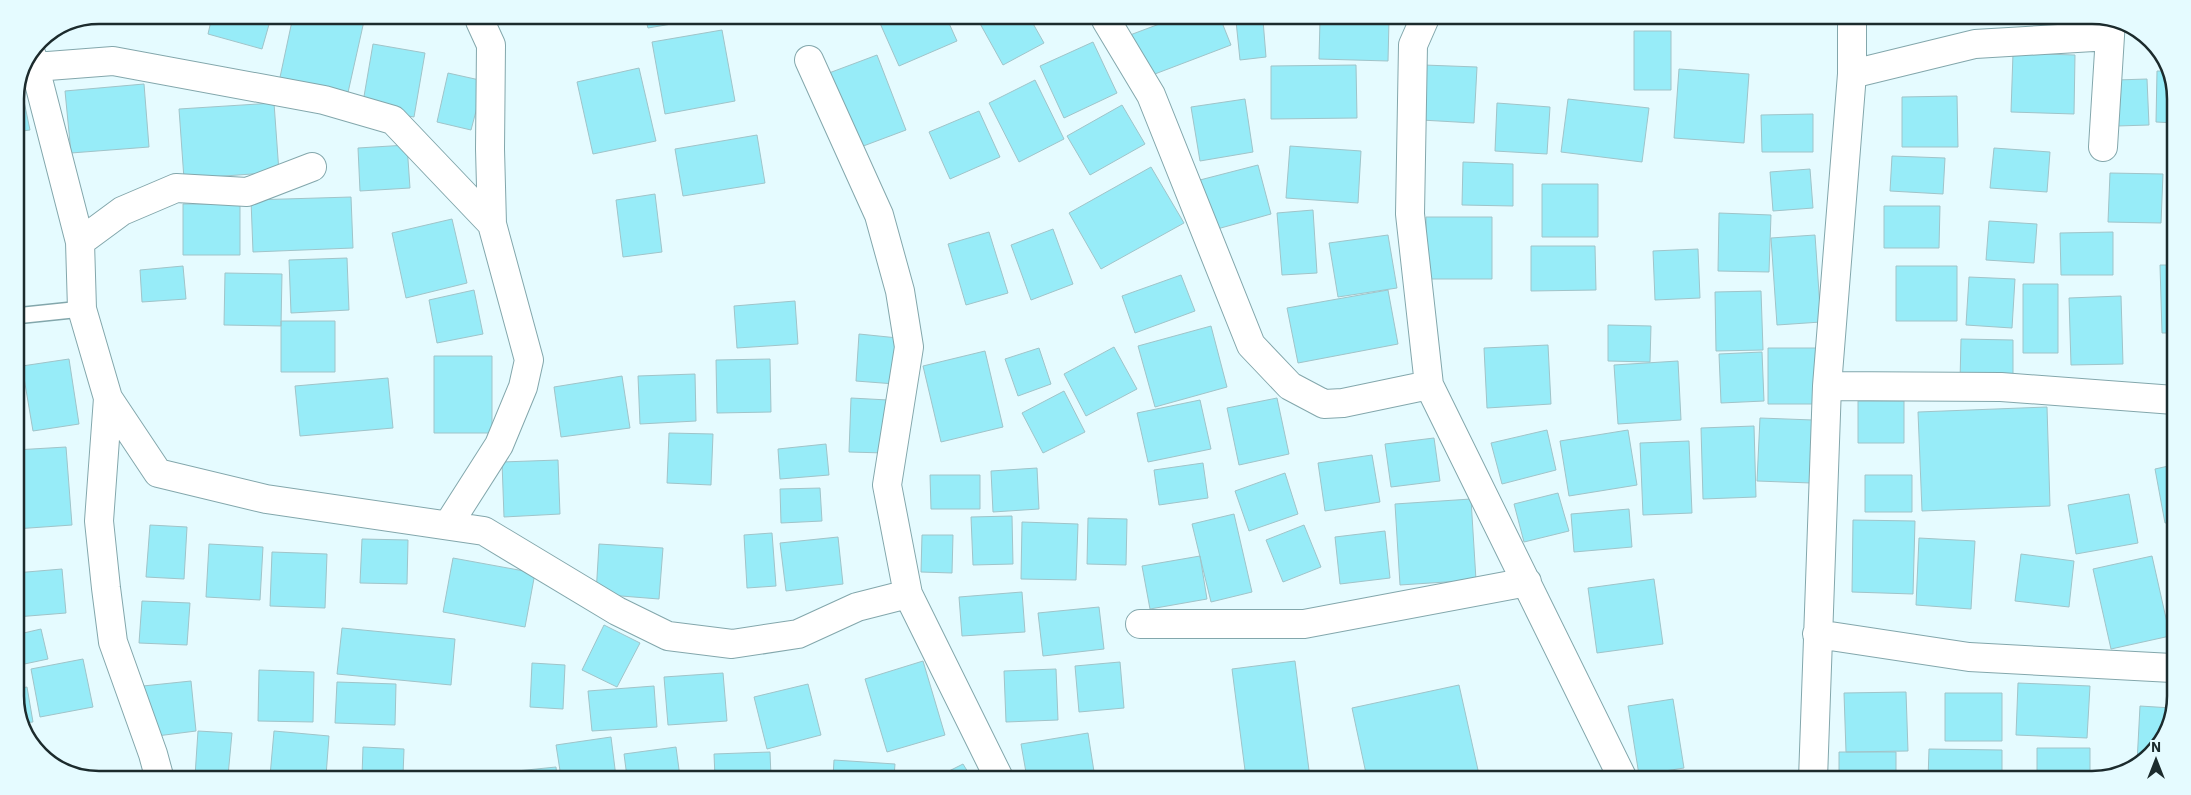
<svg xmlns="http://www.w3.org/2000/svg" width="2191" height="795" font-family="'IBM Plex Sans',sans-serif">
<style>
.building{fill:#97ecf8;stroke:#a0c4c9}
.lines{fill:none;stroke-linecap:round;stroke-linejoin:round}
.service-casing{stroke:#83a7ac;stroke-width:18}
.minor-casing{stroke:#83a7ac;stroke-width:30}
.service{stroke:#fff;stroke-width:15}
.minor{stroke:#fff;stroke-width:28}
.rim{fill:none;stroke:#1c2b2d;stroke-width:2.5}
</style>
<rect width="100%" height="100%" fill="#e5fbff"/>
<path class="building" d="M978,20H1031L1044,43L1003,65Z
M1170,20H1221L1231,45L1147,77L1130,35Z
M1263,20L1266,57L1240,60L1236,21Z
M1320,20H1389L1388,61L1319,59Z
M1474,20H1496L1474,24Z
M211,21H270L262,49L208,34Z
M292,21H364L347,97L279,82Z
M646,21H689L648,28Z
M879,21H948L957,41L899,66Z
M722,30L735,101L665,114L652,42Z
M1634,31H1671V90H1634Z
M1093,42L1117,93L1064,118L1040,66Z
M373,44L425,53L414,117L362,108Z
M2013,53L2075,55L2074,114L2011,112Z
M877,55L906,130L858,148L829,73Z
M1356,65L1357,118L1271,119V66Z
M1424,65L1477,67L1474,123L1421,120Z
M639,68L656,141L593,154L577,82Z
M1679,69L1749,74L1744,143L1674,138Z
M2157,71H2168L2176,93V123L2156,122Z
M448,73L484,81L471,130L437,122Z
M2147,79L2149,125L2117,126L2116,80Z
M1035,80L1064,139L1019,162L989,103Z
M20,82L30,130L15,132V93Z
M144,84L149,147L71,153L65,91Z
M1957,96L1958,147H1902V97Z
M1245,99L1253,152L1200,161L1191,107Z
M1568,99L1649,108L1642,162L1561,152Z
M274,103L279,172L184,179L179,109Z
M1497,103L1550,107L1547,154L1495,151Z
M1122,105L1145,144L1090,175L1067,136Z
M979,111L1000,157L950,179L929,132Z
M1813,114V152H1762L1761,115Z
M757,135L765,183L683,196L675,149Z
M407,145L410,188L360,191L358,148Z
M1290,146L1361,151L1358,203L1286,198Z
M1994,148L2050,152L2047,192L1990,188Z
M1892,156L1945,158L1943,194L1890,191Z
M1463,162L1513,164V206L1462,205Z
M1258,165L1271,214L1210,231L1196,181Z
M1151,167L1184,223L1101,269L1069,213Z
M1810,169L1813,208L1773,211L1770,172Z
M2110,173L2163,174L2161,223L2108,222Z
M1542,184H1598V237H1542Z
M655,194L662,252L623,257L616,200Z
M351,197L353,248L253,252L251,200Z
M183,204H240V255H183Z
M1884,206H1940L1939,248H1884Z
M1313,210L1317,273L1282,275L1277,213Z
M1719,213L1771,215L1769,272L1718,271Z
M1426,217H1492V279H1426Z
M452,219L467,283L406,298L392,233Z
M1989,221L2037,224L2034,263L1986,260Z
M1053,229L1073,284L1031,300L1011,245Z
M989,232L1008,293L966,305L948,244Z
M2113,232V275H2061L2060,233Z
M1388,235L1397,288L1338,297L1329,243Z
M1815,235L1821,322L1777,325L1771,238Z
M1531,246H1595L1596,290L1531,291Z
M1698,249L1700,298L1655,300L1653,251Z
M347,258L349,310L291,313L289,260Z
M2160,265H2175L2174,333H2162Z
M183,266L186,299L142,302L140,270Z
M1896,266H1957V321H1896Z
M225,273L282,274L281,326L224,325Z
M1181,275L1195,311L1135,333L1122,296Z
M1969,277L2015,279L2012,328L1966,325Z
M2023,284H2058V353H2023Z
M474,290L483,334L437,343L429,300Z
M1388,290L1398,344L1298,363L1287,308Z
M1761,291L1763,350L1716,351L1715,292Z
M2121,296L2123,364L2071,365L2069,298Z
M795,301L798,344L737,348L734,306Z
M281,321H335V372H281Z
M1608,325L1651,326L1650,362L1608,361Z
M1211,326L1227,387L1155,407L1138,346Z
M859,334L898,338L895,384L856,381Z
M1961,339L2013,340V382L1960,381Z
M1548,345L1551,404L1487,408L1484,348Z
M1114,347L1137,389L1086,416L1064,374Z
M1039,348L1051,384L1018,396L1005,359Z
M1768,348H1819V404H1768Z
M985,351L1003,427L941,442L923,366Z
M1762,352L1764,401L1721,403L1719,354Z
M434,356H492V433H434Z
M69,359L79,424L33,431L22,366Z
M770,359L771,412L717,413L716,360Z
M1678,361L1681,420L1618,424L1614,365Z
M695,374L696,421L640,424L638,376Z
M622,376L630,428L561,437L554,387Z
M388,378L393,428L300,436L295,386Z
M1064,391L1085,432L1043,453L1022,413Z
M15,394L21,438L15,439Z
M851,398L888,400L885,453L849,452Z
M1277,398L1289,454L1239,465L1227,408Z
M1200,400L1211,449L1148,462L1137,413Z
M1858,401H1904V443H1858Z
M2047,407L2050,506L1922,511L1918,412Z
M1760,418L1813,420L1811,483L1757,481Z
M1754,426L1756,497L1703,499L1701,428Z
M1547,430L1556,470L1502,484L1491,443Z
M1628,430L1637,485L1569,496L1560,441Z
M669,433L713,434L711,485L667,483Z
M1434,438L1440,481L1391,487L1385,444Z
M1689,441L1692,513L1643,515L1640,443Z
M826,444L829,475L780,479L778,449Z
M66,447L72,525L15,529V450Z
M1372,455L1380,502L1325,511L1318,463Z
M558,460L560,514L504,517L502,462Z
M1203,463L1208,498L1159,505L1154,470Z
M2173,465V522L2165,523L2155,469Z
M1037,468L1039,509L993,512L991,471Z
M1285,473L1298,514L1249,531L1235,491Z
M930,475H980V509H931Z
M1865,475H1912V512H1865Z
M820,488L822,521L781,523L780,489Z
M1558,493L1569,531L1524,542L1514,504Z
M2129,494L2138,543L2076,554L2068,505Z
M1471,499L1476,580L1400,585L1395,504Z
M1629,509L1632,547L1574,552L1571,514Z
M1234,514L1252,592L1211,602L1192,524Z
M1012,516L1013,564L973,565L971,517Z
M1088,518L1127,519L1126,565L1087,564Z
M1853,520L1915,521L1913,594L1852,592Z
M1022,522L1078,524L1076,580L1021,579Z
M150,525L187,527L184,579L146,577Z
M1304,525L1321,567L1283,582L1266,540Z
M1385,531L1390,578L1340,584L1335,537Z
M772,533L776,586L747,588L744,535Z
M922,535H953L952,573L921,572Z
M838,537L843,584L786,591L780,543Z
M1919,538L1975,541L1971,609L1916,605Z
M362,539L408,540L407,584L360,583Z
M209,544L263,547L260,600L206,597Z
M599,544L663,548L659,599L596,594Z
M272,552L327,554L325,608L270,606Z
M2021,554L2074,561L2069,607L2015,601Z
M1200,556L1207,599L1150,609L1142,566Z
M2152,556L2170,636L2111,649L2093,569Z
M453,558L535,573L525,627L443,612Z
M62,569L66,613L16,617L15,573Z
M1654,579L1663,644L1597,653L1588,588Z
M1022,592L1025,632L962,636L959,597Z
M142,601L190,603L187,645L139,643Z
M1099,607L1104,649L1043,656L1038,613Z
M604,625L640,643L617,687L582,670Z
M342,628L455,639L451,685L337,674Z
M41,629L48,659L15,666V635Z
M83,659L93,707L40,717L31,669Z
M923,661L945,735L887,752L865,679Z
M1295,661L1310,778H1246L1232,669Z
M1120,662L1124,708L1079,712L1075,666Z
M532,663L565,665L563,709L530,707Z
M1056,669L1058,720L1006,722L1004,671Z
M259,670L314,672L313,722L258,721Z
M723,673L727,721L668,725L664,677Z
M191,681L196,731L149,737L143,686Z
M337,682L396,684L395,725L335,723Z
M2018,683L2090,686L2087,738L2016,735Z
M808,684L821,735L767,749L754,697Z
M1459,685L1480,779L1367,778L1352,708Z
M654,686L657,727L592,731L588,691Z
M27,687L33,722L23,723L15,702V689Z
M1906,692L1908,751L1846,752L1844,693Z
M1945,693H2002V741H1945Z
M1673,699L1684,768L1639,775L1628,706Z
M2140,706L2172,708L2171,724L2141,763H2137Z
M198,731L232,733L228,776H195Z
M274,731L329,736L326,776H270Z
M1088,733L1095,778H1027L1021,744Z
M611,737L616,777H561L556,745Z
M363,747L404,749L403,776H362Z
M676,747L680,777H627L624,754Z
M2037,748H2090V780H2037Z
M1929,749L2002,750V780H1928Z
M770,752L771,777H715L714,754Z
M1839,752H1896V780L1839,779Z
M834,760L895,764L894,777H833Z
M963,764L971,777H937Z
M556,767L557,777L497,776V773Z
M2102,770L2121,771L2102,777Z
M464,774V776H424V775Z"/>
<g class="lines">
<defs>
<path id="service" d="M15,316L82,309"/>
<path id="minor" d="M1106,20L1151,95L1251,345L1290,386L1324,404L1343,403L1429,385L1623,779
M1424,20L1413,45L1410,214L1429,385
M32,56L80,242L82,309L108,398L158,473L266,499L484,531L617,611L668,636L732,644L798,634L857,607L908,594L999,778
M809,60L879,215L900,291L909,347L887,485L908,594
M35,67L113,61L324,100L393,120L492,224
M1852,74L1975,44L2110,36
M2103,147L2111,20
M80,242L122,211L176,188L247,192L312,167
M1827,386L2001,387L2174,400
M108,398L99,521L106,588L113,642L153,754L159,776
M448,525L499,445L523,387L529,360L492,224L490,149L491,45L480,21
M1140,624H1304L1527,582
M1817,634L1969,657L2172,668
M1813,779L1827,386L1852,74V20"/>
</defs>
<use href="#service" class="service-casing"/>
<use href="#minor" class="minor-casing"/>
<use href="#service" class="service"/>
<use href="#minor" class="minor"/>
</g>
<path d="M0 0H2191V795H0ZM99 24H2092A75 75 0 0 1 2167 99V696A75 75 0 0 1 2092 771H99A75 75 0 0 1 24 696V99A75 75 0 0 1 99 24Z" fill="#e5fbff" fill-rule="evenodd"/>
<path class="rim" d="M99 24H2092A75 75 0 0 1 2167 99V696A75 75 0 0 1 2092 771H99A75 75 0 0 1 24 696V99A75 75 0 0 1 99 24Z"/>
<g transform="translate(2156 760)" stroke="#e5fbff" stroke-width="4" paint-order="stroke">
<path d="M0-4L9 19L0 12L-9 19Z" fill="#1c2b2d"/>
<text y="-8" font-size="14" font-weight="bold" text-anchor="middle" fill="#1c2b2d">N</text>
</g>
</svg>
